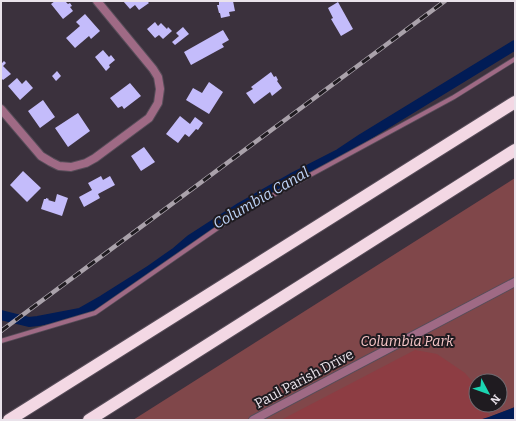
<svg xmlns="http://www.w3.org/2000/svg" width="516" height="421" font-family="Bitter,serif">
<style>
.green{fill:#80474a;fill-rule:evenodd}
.forest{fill:#8d3d43}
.water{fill:#011c56}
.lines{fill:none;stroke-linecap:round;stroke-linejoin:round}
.canal{stroke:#011c56;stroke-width:10}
.building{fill:#c4bcfb}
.service-casing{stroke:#574d59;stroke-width:5.5}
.minor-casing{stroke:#574d59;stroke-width:10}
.tertiary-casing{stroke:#574d59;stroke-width:10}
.motorway-casing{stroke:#574d59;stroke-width:14}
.service{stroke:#9f6a85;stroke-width:4}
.minor{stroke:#9f6a85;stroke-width:8}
.tertiary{stroke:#9f6a85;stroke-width:8}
.motorway{stroke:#f3d8e4;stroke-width:12}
.rail-casing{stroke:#aaa2ab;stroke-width:4.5}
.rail{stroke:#1f1b20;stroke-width:3;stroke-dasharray:9;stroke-linecap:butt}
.labels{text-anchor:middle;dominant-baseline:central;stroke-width:4;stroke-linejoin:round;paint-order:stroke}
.park-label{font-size:14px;font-style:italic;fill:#f7c6c7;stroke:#1f1b20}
.street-label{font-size:14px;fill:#eae3eb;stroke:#1f1b20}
.water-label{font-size:15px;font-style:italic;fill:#c0d6fa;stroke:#1f1b20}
</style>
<rect width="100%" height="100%" fill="#3b313d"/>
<path class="green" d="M515,178V407L489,417L479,420H133ZM476,381H500V405H476Z"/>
<path class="forest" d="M415,350L437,354L465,373L476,386V405H487L489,417L479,420H281Z"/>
<path class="water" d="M515,407V420H479L489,417Z"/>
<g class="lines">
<path class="canal" d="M1,315L29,322L38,321L80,313L103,300L149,271L176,252L190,240L241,207L292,178L339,154L363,138L515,45"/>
</g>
<path class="building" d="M55,1H65L68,4L70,3L72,6L70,7L73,11L63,19L51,4Z
M123,1H147L149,3L139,10L135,5L130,9Z
M219,1H233L235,11L229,12L230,16L221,18L220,13H219L217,5H219Z
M338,2L353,29L341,36L331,19L333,18L328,8Z
M85,14L100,31L91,39L89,36L75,48L66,38L80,26L76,22Z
M155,22L158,26L161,23L167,29L168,27L172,31L163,39L159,35L155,38L147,29Z
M183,27L189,34L175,45L172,42L179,36L176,33Z
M223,30L229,40L222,44L224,47L191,65L184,52Z
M103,50L109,57L111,55L115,60L109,65L110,67L106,71L95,57Z
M4,61L6,63L3,66L11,74L3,80L1,78V64Z
M57,71L61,76L56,81L52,76Z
M271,72L274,77L276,76L278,80L277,81L282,88L272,96L270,92L254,104L246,93L253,89L251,87Z
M17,78L22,84L26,80L33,88L20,100L8,86Z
M209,82L223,92L209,114L186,100L193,88L202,93Z
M130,83L141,96L124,109L122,106L118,108L110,98Z
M43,100L55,117L40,128L28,111Z
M78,113L90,131L68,147L55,128Z
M180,116L190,124L195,117L203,123L198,130L196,129L189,137L185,134L178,143L166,134Z
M144,147L155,162L141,171L131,156Z
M23,171L41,188L27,202L10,185Z
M101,176L103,180L110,176L115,185L98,194L100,198L84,207L79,197L92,190L88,183Z
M57,194L68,198L62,216L41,209L44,199H46V198L49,199L48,200L55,202Z"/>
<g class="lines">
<defs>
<path id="service" d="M1,341L95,313L225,223L266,199L454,97L515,59"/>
<path id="minor" d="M1,109L41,156L51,162L59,166L71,167L86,163L95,158L149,118L158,103L160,89L158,77L153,69L97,1"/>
<path id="tertiary" d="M253,420L515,282"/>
<path id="motorway" d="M9,420L515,102
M89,420L515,150"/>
</defs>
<use href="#service" class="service-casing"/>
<use href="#minor" class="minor-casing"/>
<use href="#tertiary" class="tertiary-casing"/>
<use href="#motorway" class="motorway-casing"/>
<use href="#service" class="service"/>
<use href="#minor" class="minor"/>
<use href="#tertiary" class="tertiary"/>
<use href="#motorway" class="motorway"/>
<defs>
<path id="rail" d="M1,331L445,1"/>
</defs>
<use href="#rail" class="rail-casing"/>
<use href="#rail" class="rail"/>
</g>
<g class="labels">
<g class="park-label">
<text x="407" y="341">Columbia Park</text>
</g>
<g class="street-label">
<text transform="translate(304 379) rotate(-28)">Paul Parish Drive</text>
</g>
<g class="water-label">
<text transform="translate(261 198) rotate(-30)">Columbia Canal</text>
</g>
</g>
<rect width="516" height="421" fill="none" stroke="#eae3eb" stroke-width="4"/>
<g transform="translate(488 393) rotate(131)"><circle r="19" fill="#1f1b20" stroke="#706b71"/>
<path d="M0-3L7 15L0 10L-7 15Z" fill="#1bd5b1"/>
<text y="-6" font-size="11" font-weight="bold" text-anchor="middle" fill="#eae3eb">N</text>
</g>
</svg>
